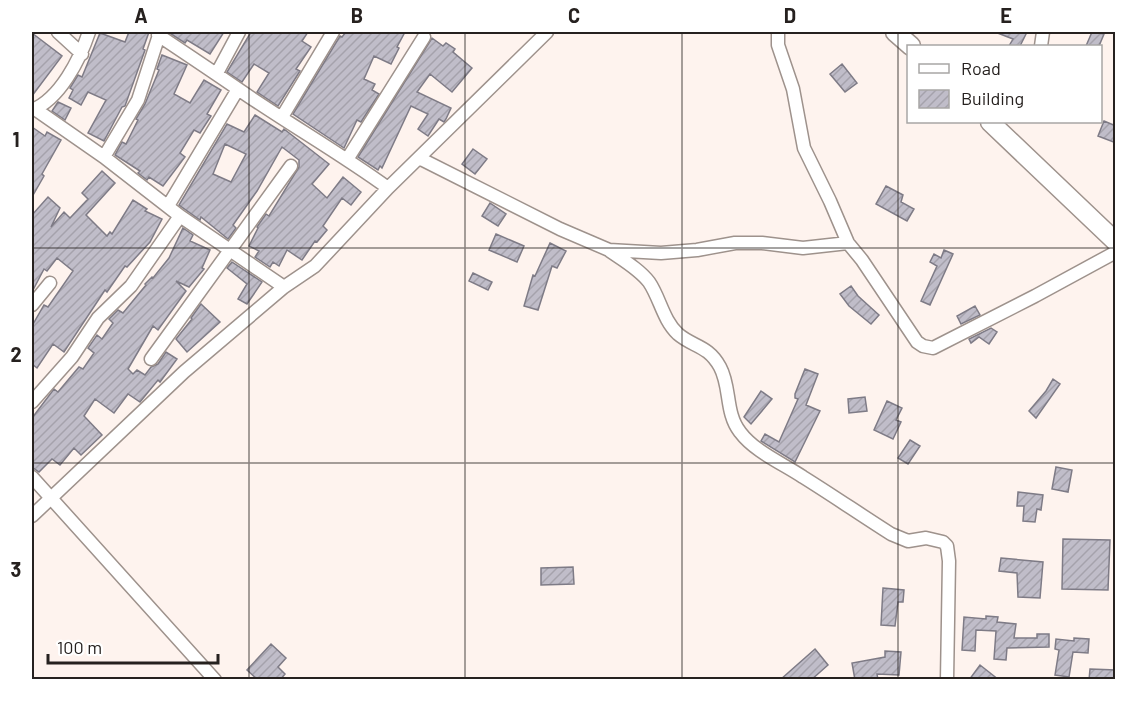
<svg xmlns="http://www.w3.org/2000/svg" width="1147" height="711" font-family="Barlow,sans-serif">
<style>
.building{fill:url(#building-hatch);stroke:#7e7b86;stroke-width:1.5;fill-rule:evenodd}
.lines{fill:none;stroke-linecap:round;stroke-linejoin:round}
.street-casing{stroke:#9e928c;stroke-width:15}
.secondary-casing{stroke:#9e928c;stroke-width:21}
.street{stroke:#fff;stroke-width:12}
.secondary{stroke:#fff;stroke-width:18}
.grid{fill:none;stroke:#26211f;stroke-width:1.5;stroke-opacity:0.55}
.neatline{fill:none;stroke:#26211f;stroke-width:2}
.grid-label{font-size:20px;text-anchor:middle;font-weight:bold;fill:#26211f}
</style>
<defs>
<pattern id="building-hatch" width="6" height="6" patternUnits="userSpaceOnUse" patternTransform="scale(1.5)"><rect width="6" height="6" fill="#c0bdc9"/><path d="M-1 1l2-2M0 6l6-6M5 7l2-2" fill="none" stroke="#a5a2ac"/></pattern>
</defs>
<rect width="100%" height="100%" fill="#fef3ee"/>
<path class="building" d="M129,32H149L143,49L145,50L125,106L122,107L104,141L88,133L106,100L88,92L81,105L69,98L73,90L70,88L78,75L82,77L100,33L125,42Z
M168,32H224L210,54L187,40L185,43Z
M251,32H308L302,41L311,47L296,69L300,71L278,106L257,92L269,73L254,64L242,82L227,72Z
M346,32H405L397,47L399,48L391,64L374,56L364,79L375,84L372,90L379,94L361,122L357,120L344,148L293,114L340,36L342,37Z
M995,32H1027L1020,46H1009L1013,39Z
M1092,32L1104,34L1099,46H1086Z
M32,33L62,56L32,96Z
M432,38L443,46L446,43L455,49L453,52L472,68L452,92L430,74L417,92L451,108L446,119L444,122L439,119L428,136L418,129L428,114L411,106L382,168L380,166L378,170L358,157Z
M162,55L187,65L174,94L190,103L204,80L221,90L207,114L211,116L200,133L194,130L180,153L185,157L163,186L149,177L147,180L138,173L140,171L115,155L122,142L126,144L138,120L136,119L145,104L159,70L157,69Z
M842,64L857,83L845,92L830,74Z
M58,102L71,108L65,120L52,111Z
M255,115L282,132L284,129L329,164L312,184L327,198L343,177L361,192L351,205L342,198L323,226L327,230L317,242L315,241L302,260L287,250L279,266L273,262L270,267L255,257L259,251L249,246L258,228L257,227L266,214L269,216L299,167V160L282,147L257,191L233,225L236,228L228,239L201,217L200,220L179,205L227,124L244,132ZM225,144L246,154L231,182L213,174Z
M1104,121L1116,126V143L1098,136Z
M32,127L45,136L47,132L61,140L42,174L44,176L32,197Z
M473,149L487,159L475,174L462,164Z
M102,171L115,183L86,215L107,236L110,232L112,234L133,200L147,209L145,211L162,219L150,242L127,267L125,266L107,292L105,290L64,352L53,344L37,368L32,364V326L44,305L48,307L73,271L57,258L47,271L44,269L32,292V215L48,197L60,208L51,227L64,212L70,218L88,199L82,193Z
M886,186L903,195L901,202L914,209L907,221L876,204Z
M490,203L506,214L498,226L482,216Z
M183,228L193,235L190,241L210,250L202,268L204,269L189,287L176,281L186,291L158,330L153,326L128,369L133,374L137,370L145,375L151,367L158,364L166,352L177,359L160,382L158,380L140,402L128,394L114,413L95,399L84,416L102,435L81,455L74,448L60,465L52,459L39,472L32,467V418L54,389L58,392L79,367L83,369L94,353L88,348L97,335L102,339L113,323L109,319L118,310L123,313L146,285L145,284L152,277L153,278L169,258Z
M496,234L524,246L517,262L489,250Z
M550,243L566,251L557,268L552,266L538,310L524,306L533,275L535,276Z
M944,250L953,254L930,305L921,301L937,266L930,262L934,254L941,258Z
M232,262L262,282L247,304L238,299L247,284L227,268Z
M473,273L492,282L488,290L469,281Z
M851,286L858,296L879,315L871,324L849,306L840,294Z
M201,304L220,322L187,352L176,339L192,319L191,318Z
M975,306L980,315L961,324L957,316Z
M991,328L997,332L989,344L979,337L971,343L969,339Z
M805,369L818,374L806,405L820,411L795,462L761,441L765,434L779,442L798,399L795,398V394Z
M1053,379L1060,384L1036,418L1029,411L1046,391Z
M761,391L772,399L751,424L744,417Z
M865,397L867,411L849,413L848,399Z
M887,401L902,408L896,420L901,422L893,439L874,430Z
M910,440L920,446L908,464L898,458Z
M1056,467L1072,470L1068,492L1052,489Z
M1018,492L1043,495L1041,510L1037,509L1035,522L1023,521L1024,506H1017Z
M1063,539L1110,540L1108,590L1062,589Z
M1001,558L1043,562L1040,598L1018,597L1017,573L999,571Z
M573,567L574,584L541,585V568Z
M883,588L904,590L903,602H898L895,626L881,625Z
M986,616L998,617L997,622L1016,624L1014,638H1037V634H1049V647L1007,648L1006,660L994,659L996,631L976,630L975,651L962,650L964,617L986,619Z
M1074,638L1089,639L1088,653L1073,652L1069,677L1055,675L1059,650L1055,649L1056,639L1074,641Z
M271,644L286,658L278,667L285,674L280,680H258L247,670Z
M815,649L828,665L811,680H780Z
M885,651L901,652L899,675L877,674L878,680H855L852,663L885,657Z
M980,665L999,680H969Z
M1090,669L1116,670V680H1089Z"/>
<g class="lines">
<defs>
<path id="street" d="M58,32L82,54
M778,32V45L793,89L804,148L830,201L848,243
M158,35C185,53 212,71 238,89C287,123 340,153 388,188
M1041,46L1043,32
M217,73L239,32
M35,109L104,157L138,100L160,32
M32,110C60,99 80,59 89,32
M282,117L333,32
M104,157L180,216L284,287
M348,158L424,37
M419,158L560,229L609,250L661,253L697,250L735,243H762L803,248L848,243L862,260L917,342L923,346L933,348L1035,296L1116,252
M168,206L238,89
M610,251C623,260 639,269 649,282C660,298 663,320 678,334C693,347 708,345 720,367C731,387 725,413 740,432C755,452 782,463 803,477C832,495 861,515 891,534L908,541L926,538L943,542L947,546L949,561L947,680
M32,305L50,283
M151,359L291,166
M32,402L72,357L98,318L131,286L180,216
M32,477L215,680
M32,516L184,372L284,287L315,266L388,188L547,32"/>
<path id="secondary" d="M895,32L911,46
M990,122L1116,242"/>
</defs>
<use href="#street" class="street-casing"/>
<use href="#secondary" class="secondary-casing"/>
<use href="#street" class="street"/>
<use href="#secondary" class="secondary"/>
</g>
<path class="grid" d="M249,32V680M465,32V680M682,32V680M898,32V680M32,248H1116M32,463H1116"/>
<rect width="1147" height="711" fill="none" stroke="#ffffff" stroke-width="66"/>
<rect x="907" y="45" width="195" height="78" fill="#ffffff" stroke="#a8a6a5" stroke-width="1.5"/>
<rect x="919" y="64" width="30" height="9" fill="#ffffff" stroke="#a8a6a5" stroke-width="1.5"/>
<text x="961" y="75" font-size="18" fill="#26211f">Road</text>
<rect x="919" y="90" width="30" height="18" fill="url(#building-hatch)" stroke="#a8a6a5" stroke-width="1.5"/>
<text x="961" y="105" font-size="18" fill="#26211f">Building</text>
<path d="M48 654v9h170v-9" fill="none" stroke="#26211f" stroke-width="3"/>
<text x="57" y="654" font-size="18" fill="#26211f" stroke="#ffffff" stroke-width="4.5" paint-order="stroke">100 m</text>
<rect x="33" y="33" width="1081" height="645" class="neatline"/>
<g class="grid-label">
<text x="141" y="23">A</text>
<text x="357" y="23">B</text>
<text x="574" y="23">C</text>
<text x="790" y="23">D</text>
<text x="1006" y="23">E</text>
<text x="16" y="147">1</text>
<text x="16" y="362">2</text>
<text x="16" y="577">3</text>
</g>
</svg>
